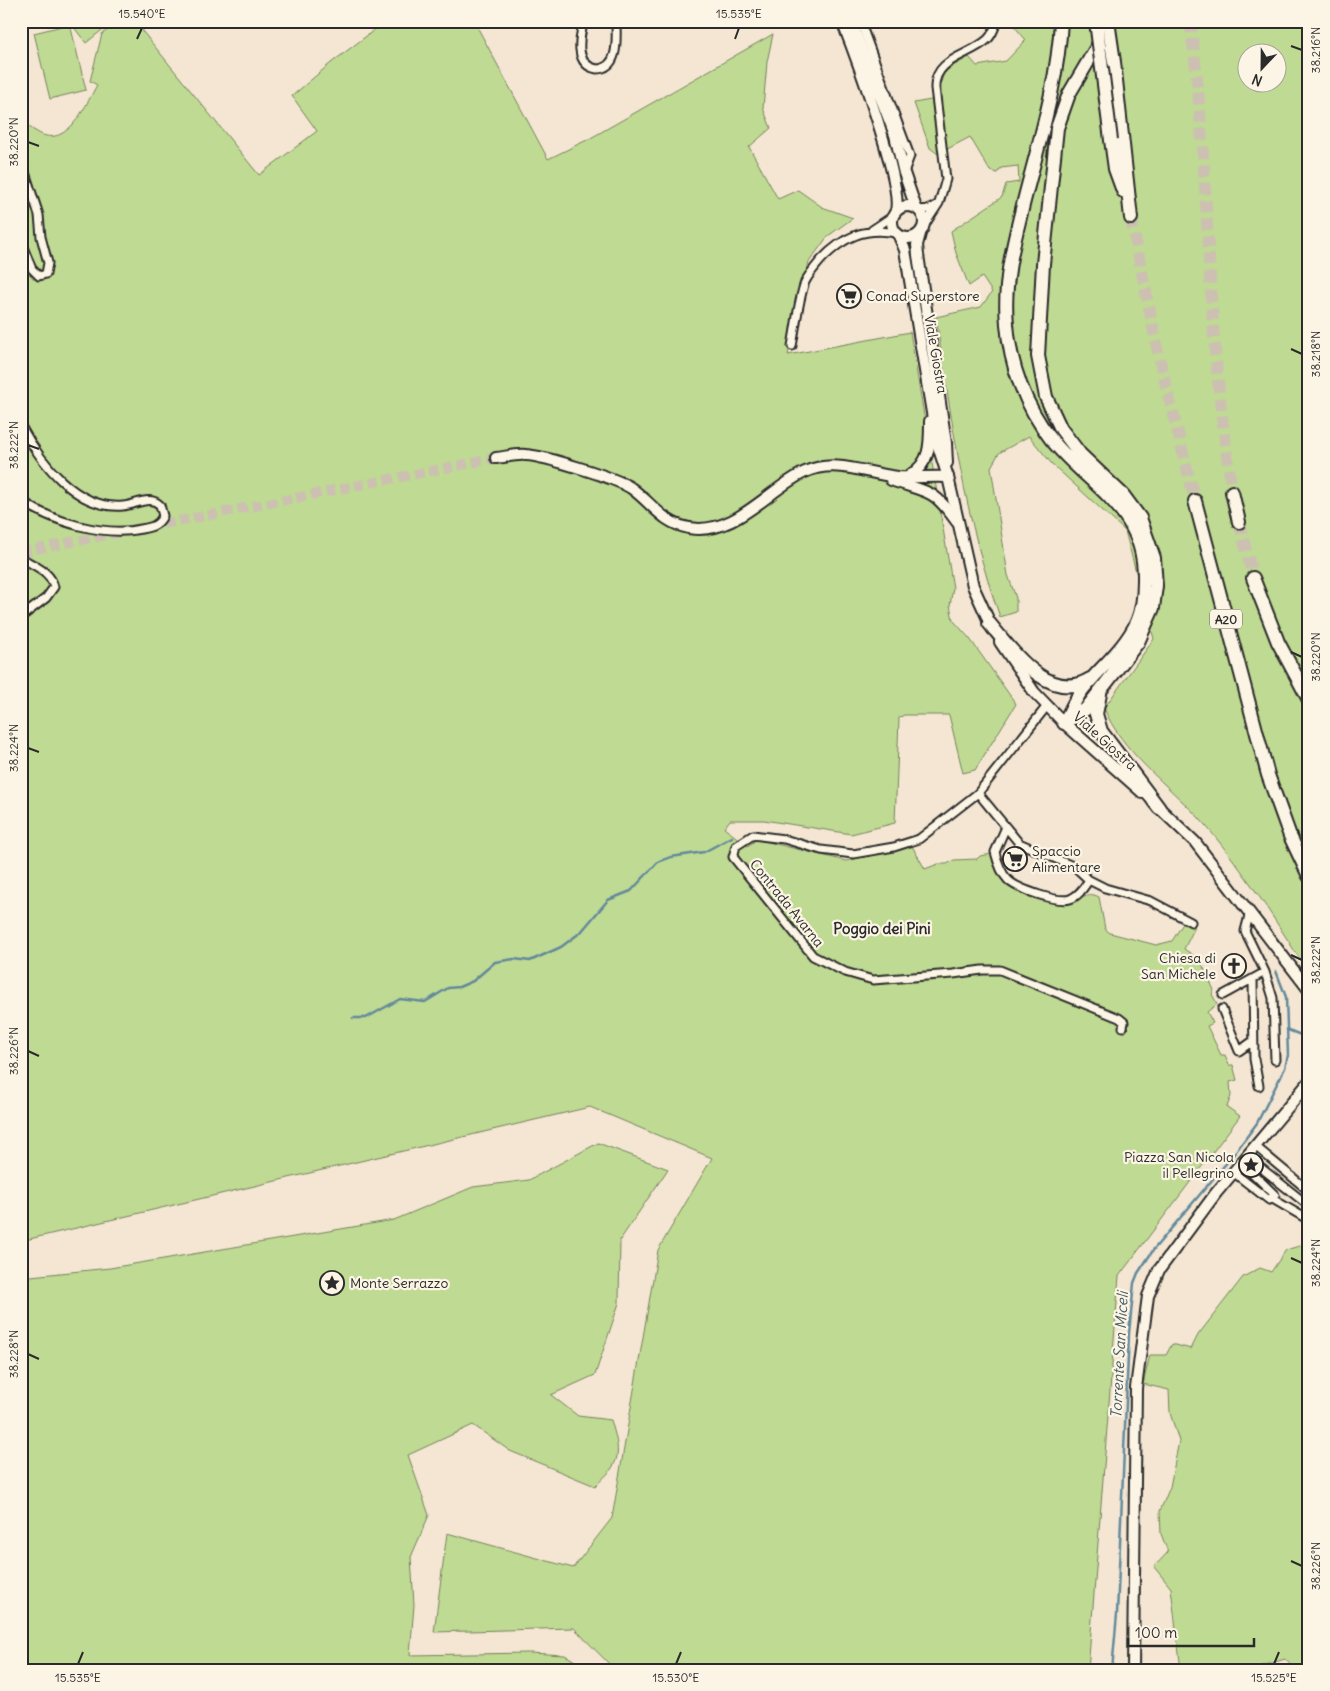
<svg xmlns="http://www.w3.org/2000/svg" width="1330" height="1691" font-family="Delius,sans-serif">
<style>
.green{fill:#bfda92;stroke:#75825e;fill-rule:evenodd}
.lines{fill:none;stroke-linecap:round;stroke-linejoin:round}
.stream{stroke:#63899c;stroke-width:2.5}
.secondary-tunnel{stroke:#ccc1b1;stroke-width:10;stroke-dasharray:10 5;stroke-linecap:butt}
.highway-tunnel{stroke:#ccc1b1;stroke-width:12;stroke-dasharray:12 6;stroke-linecap:butt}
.street-casing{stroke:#2b2b2b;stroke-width:11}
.secondary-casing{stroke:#2b2b2b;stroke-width:14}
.primary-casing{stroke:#2b2b2b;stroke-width:14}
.highway-casing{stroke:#2b2b2b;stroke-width:16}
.street{stroke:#fcf5e5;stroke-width:7}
.secondary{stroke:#fcf5e5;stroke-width:10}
.primary{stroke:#fcf5e5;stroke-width:10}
.highway{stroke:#fcf5e5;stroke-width:12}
.highway-bridge-casing{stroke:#2b2b2b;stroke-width:16;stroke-linecap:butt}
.highway-bridge{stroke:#fcf5e5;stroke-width:12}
.ticks{fill:none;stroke:#2b2b2b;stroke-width:2}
.labels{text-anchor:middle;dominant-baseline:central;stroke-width:4.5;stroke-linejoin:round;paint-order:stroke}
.shield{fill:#fcf5e5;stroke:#6a6863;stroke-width:1}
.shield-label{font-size:12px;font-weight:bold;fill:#2b2b2b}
.poi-label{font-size:14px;fill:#2b2b2b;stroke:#fcf5e5;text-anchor:start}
.street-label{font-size:14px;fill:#2b2b2b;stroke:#fcf5e5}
.neighbourhood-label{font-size:15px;font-weight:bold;fill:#2b2b2b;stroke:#fcf5e5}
.water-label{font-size:15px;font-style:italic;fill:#475a64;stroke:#fcf5e5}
.neatline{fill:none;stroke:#2b2b2b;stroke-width:2}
.ticks-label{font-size:12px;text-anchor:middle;fill:#2b2b2b}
</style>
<rect width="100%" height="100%" fill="#f4e6d2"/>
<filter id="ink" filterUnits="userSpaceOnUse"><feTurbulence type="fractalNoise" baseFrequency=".02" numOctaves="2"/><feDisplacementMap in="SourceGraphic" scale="10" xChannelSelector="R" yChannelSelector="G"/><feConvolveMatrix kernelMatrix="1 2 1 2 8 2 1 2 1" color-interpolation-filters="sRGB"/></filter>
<g filter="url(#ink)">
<path class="green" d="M69,21H102L106,25L104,21H143V32L259,175L317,131L292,96L331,63L386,21H474L548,159L589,139L773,34L767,62L763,108L771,128L749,147L778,199L798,190L822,207L853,218L828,236L809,262L788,355L910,332L953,588L950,605L953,620L970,639L1016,704L975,770L963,773L949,715H904L899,718L895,823L851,834L764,820H730L724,828L748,846L756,840L768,842L846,861L912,846L925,869L938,864H947L954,860L977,859L980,856L992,854C995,860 997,871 1002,875C1010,882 1054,903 1062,903C1077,904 1085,889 1099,897L1105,929L1110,933L1156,945L1172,941L1184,922L1195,927L1184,949L1200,960L1214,990L1212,994L1217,1004L1207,1012L1213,1023L1207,1026L1221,1055H1225L1229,1065H1233L1237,1080L1230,1082L1231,1096L1227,1107L1240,1116L1119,1276L1088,1670H615L574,1628L434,1632L447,1533L573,1568L612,1518L658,1250L712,1158L590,1107L21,1241V120C26,124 31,129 37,132C67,151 86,104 97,85L90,81L102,34L109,29L107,26L86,43Z
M1010,21H1309V963L1299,958C1269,910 1238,862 1200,819C1169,786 1120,750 1104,708L1154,639L1125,531L1052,464L1029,436L999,453L991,467L1008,575L1016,598V612L1000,617C965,520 951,419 936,317L981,307L992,292L982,277L969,286L956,253L951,231L1002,197L1006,184L1019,182L1018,166L1001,168L997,173L990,171L970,137L938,154L930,148L914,103L942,98C938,70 947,70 969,57L977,66L1006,61L1026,40ZM1248,52H1278V82H1248Z
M70,24L86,90L50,99L34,33Z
M598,1143L668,1169L620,1240L619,1303L595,1375L551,1395L578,1416L611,1420C621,1454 622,1462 595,1486L510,1451L473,1425L408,1455L429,1515L411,1557L414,1605L410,1655L530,1653L565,1655L590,1670H21V1277L110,1268L394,1220L473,1187L529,1180Z
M1309,1243V1670H1295L1285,1659L1249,1670H1181L1171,1588L1154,1567L1168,1552L1161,1534L1160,1511L1170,1487L1179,1441L1170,1413L1169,1390L1143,1384L1150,1355H1166L1172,1344L1191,1349L1198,1335L1243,1277L1260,1268L1271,1272L1286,1250Z"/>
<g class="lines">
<path class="stream" d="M353,1018H366L400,999L425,1002L448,988L459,987L473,981L495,962L514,959L530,961L561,947L581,932L608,900L631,891L658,862L671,857L704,852L732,837
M1288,1030L1309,1038
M1112,1670L1117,1614L1129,1333L1134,1283L1138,1273L1154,1249L1234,1154L1257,1123L1285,1068L1288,1055L1286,997L1276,971"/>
<path class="secondary-tunnel" d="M149,527L496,458
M21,552L122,532"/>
<path class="highway-tunnel" d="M1190,21C1206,134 1206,248 1216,361C1220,405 1226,448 1232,492
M1131,218L1159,357L1195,501
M1239,522L1253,578"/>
<defs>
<path id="street" d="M584,21C579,38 574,65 597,69C620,68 616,38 616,21
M860,21L910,156L904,172
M21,160L39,215L41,237L48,263L46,274L39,276L32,269L21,242
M919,210L930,209L937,205
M924,226L939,203L946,179L935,88C934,58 970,56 988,39C993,34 995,27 997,21
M872,230L893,216
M792,346C796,326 798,302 805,282C809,274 815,267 821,260C843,237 864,227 896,233
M21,426C41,463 77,510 123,506C136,505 149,495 160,505L163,516C158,526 151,527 141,529C105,537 51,522 21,500
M21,557C34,567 50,570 54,587L46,598L21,617
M1047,706L978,793L919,839L894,847L853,854L821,850L784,839L753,835L736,846L733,857L813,956L845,972L873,980L953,974L982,970H1000L1119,1018L1124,1022L1123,1027
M978,793L1019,843L1075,867L1089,880L1105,888L1151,901L1191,922
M1006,827L995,852C997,860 1001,873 1008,880C1017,889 1058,903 1070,899C1079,896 1084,887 1089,880
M1265,972L1273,998L1275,1060
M1253,979L1254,1059L1259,1086
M1223,995L1265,972L1245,931L1250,912
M1222,1009L1239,1051L1253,1041
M1255,1146L1309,1191
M1246,1156L1309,1206
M1241,1162L1275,1195
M1233,1172L1269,1200L1271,1198L1307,1219"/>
<path id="secondary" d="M496,458C506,457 516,454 526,455C545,456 616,478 631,488C651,502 662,523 689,528C735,536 767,490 805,472C836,458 867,474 898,477C914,478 931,476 948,477
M910,475C931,463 930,443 930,421
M891,480C928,493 932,487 957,522
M1064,723L1143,793
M1154,803L1195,842L1309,990
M1133,1670L1136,1388L1148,1296L1159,1270L1216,1193L1309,1082"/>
<path id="primary" d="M842,21C855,54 903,182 896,211
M851,21L895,135L904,173L916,208
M892 222a16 16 0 1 1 32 0a16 16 0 1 1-32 0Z
M920,234L917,245L918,255L946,443L947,463
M899,236L905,250L937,443L948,477L973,586L993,630
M1000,642L1034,692L1064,723"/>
<path id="highway" d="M1061,21C1058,82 1039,142 1024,201C1014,242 1003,280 1007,324C1010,365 1025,406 1051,439C1089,487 1146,508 1144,580C1144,595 1143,609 1137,622C1125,648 1101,667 1083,689C1075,699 1070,712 1064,723
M1114,62L1131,218
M1111,140L1115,169L1123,191
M1232,492L1239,522
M1195,501L1268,775L1290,836L1309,876
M1253,578L1278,642L1309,700
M989,623C1013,651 1049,704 1090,679
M1100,694L1096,714L1101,731L1159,808
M1064,723L1086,709L1138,642L1153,608L1156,586L1154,558L1140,518L1123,495L1080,454L1061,429L1046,397L1038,356L1043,264L1057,128L1069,94L1102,38"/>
</defs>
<use href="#street" class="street-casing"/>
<use href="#secondary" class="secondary-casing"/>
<use href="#primary" class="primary-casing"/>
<use href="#highway" class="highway-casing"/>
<use href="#street" class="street"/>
<use href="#secondary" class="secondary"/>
<use href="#primary" class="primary"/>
<use href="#highway" class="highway"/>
<defs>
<path id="highway-bridge" d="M1096,21L1111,140
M1108,21L1114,62"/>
</defs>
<use href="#highway-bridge" class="highway-bridge-casing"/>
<use href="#highway-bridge" class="highway-bridge"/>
</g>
</g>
<path class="ticks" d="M137,39L142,28M735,39L739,28M1291,46L1302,50M28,142L39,146M1291,349L1302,354M28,445L39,449M1291,652L1302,657M28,748L39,752M1291,955L1302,960M28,1051L39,1056M1291,1258L1302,1263M28,1354L39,1359M1291,1561L1302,1566M78,1664L83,1652M676,1664L681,1652M1274,1664L1279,1652"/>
<defs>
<symbol id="supermarket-ring" viewBox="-11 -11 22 22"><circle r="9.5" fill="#fcf5e5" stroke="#2b2b2b" stroke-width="1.5"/><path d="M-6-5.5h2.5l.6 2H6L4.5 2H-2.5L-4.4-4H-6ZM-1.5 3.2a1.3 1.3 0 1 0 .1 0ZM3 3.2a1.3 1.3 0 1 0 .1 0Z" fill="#2b2b2b"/></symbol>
<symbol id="church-ring" viewBox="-11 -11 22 22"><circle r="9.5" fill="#fcf5e5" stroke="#2b2b2b" stroke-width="1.5"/><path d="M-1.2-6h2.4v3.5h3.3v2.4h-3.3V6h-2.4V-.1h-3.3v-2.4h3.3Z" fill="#2b2b2b"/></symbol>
<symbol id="sight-ring" viewBox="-11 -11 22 22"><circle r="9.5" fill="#fcf5e5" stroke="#2b2b2b" stroke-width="1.5"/><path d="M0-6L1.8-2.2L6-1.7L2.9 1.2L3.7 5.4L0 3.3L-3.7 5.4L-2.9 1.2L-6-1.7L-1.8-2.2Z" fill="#2b2b2b"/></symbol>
</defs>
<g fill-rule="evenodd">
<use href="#supermarket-ring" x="835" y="282" width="28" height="28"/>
<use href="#supermarket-ring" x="1001" y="845" width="28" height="28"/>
<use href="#church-ring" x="1220" y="952" width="28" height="28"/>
<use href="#sight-ring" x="1237" y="1151" width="28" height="28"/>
<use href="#sight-ring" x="318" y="1269" width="28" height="28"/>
</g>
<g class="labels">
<rect class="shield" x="1210" y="609.5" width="32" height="19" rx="4"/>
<g class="shield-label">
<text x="1226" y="619">A20</text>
</g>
<g class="poi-label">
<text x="866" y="296">Conad Superstore</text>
<text x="1032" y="851">Spaccio<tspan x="1032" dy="16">Alimentare</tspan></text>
<text x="1216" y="958" text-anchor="end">Chiesa di<tspan x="1216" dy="16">San Michele</tspan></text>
<text x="1234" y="1157" text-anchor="end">Piazza San Nicola<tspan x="1234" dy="16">il Pellegrino</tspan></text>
<text x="350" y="1283">Monte Serrazzo</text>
</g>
<g class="street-label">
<text transform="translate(936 354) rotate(80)">Viale Giostra</text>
<text transform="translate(1105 741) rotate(42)">Viale Giostra</text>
<text transform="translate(787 903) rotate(51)">Contrada Avarna</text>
</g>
<g class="neighbourhood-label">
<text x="882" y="928">Poggio dei Pini</text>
</g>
<g class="water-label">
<text transform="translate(1119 1355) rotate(-87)">Torrente San Miceli</text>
</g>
</g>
<rect width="1330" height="1691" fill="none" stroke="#fcf5e5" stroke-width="55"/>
<g transform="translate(1262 68) rotate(202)"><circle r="24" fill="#fcf5e5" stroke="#a8a49b"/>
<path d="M0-4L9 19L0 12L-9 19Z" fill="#2b2b2b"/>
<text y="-8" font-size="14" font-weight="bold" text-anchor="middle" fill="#2b2b2b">N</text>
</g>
<path d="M1128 1638v8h126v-8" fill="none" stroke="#2b2b2b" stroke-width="2.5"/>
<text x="1135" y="1638" font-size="15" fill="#2b2b2b" stroke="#fcf5e5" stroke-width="4" paint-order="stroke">100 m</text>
<rect x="28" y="28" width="1274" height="1636" class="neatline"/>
<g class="ticks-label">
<text x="142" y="18">15.540°E</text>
<text x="739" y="18">15.535°E</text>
<text transform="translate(1316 50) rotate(-90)" y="4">38.216°N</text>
<text transform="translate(14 142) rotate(-90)" y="4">38.220°N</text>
<text transform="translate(1316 354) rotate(-90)" y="4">38.218°N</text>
<text transform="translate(14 445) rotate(-90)" y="4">38.222°N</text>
<text transform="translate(1316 657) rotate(-90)" y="4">38.220°N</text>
<text transform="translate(14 748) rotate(-90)" y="4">38.224°N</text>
<text transform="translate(1316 960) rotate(-90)" y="4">38.222°N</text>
<text transform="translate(14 1051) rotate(-90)" y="4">38.226°N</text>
<text transform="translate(1316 1263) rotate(-90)" y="4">38.224°N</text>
<text transform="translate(14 1354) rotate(-90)" y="4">38.228°N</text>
<text transform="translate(1316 1566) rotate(-90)" y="4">38.226°N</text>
<text x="78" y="1682">15.535°E</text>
<text x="676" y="1682">15.530°E</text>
<text x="1274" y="1682">15.525°E</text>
</g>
</svg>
